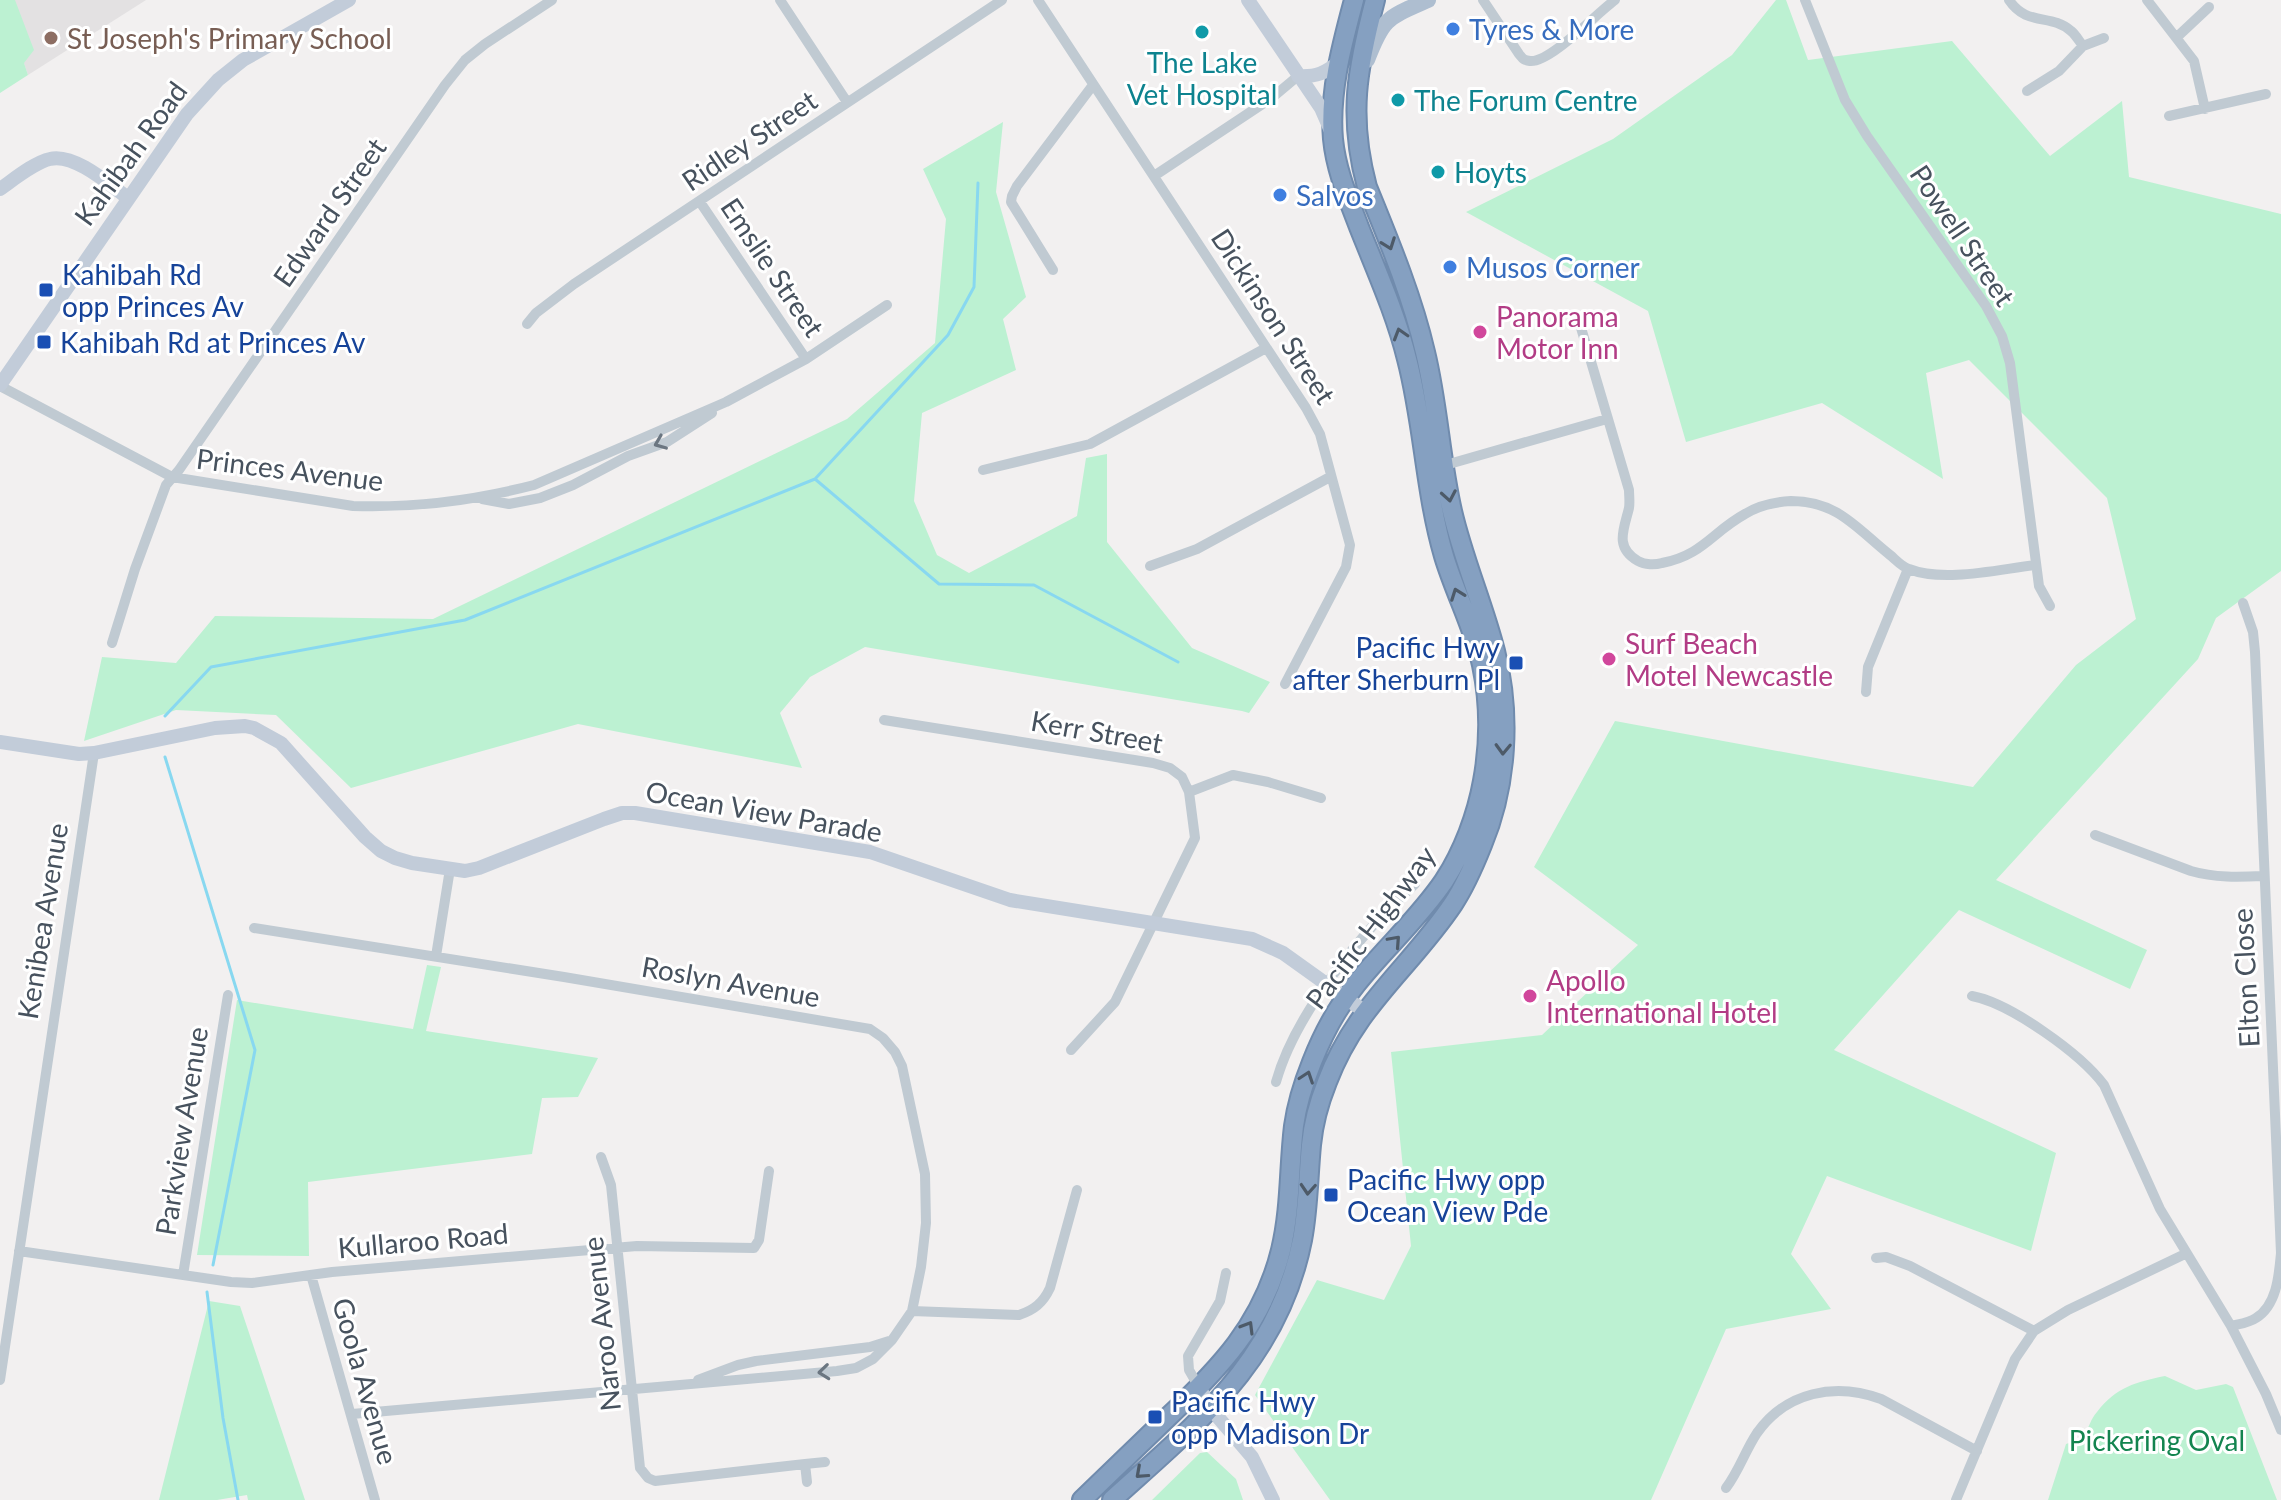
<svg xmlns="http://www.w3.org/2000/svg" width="2281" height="1500" font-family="Lato,sans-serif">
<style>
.education{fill:#e3e1e2}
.green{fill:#bcf1d2}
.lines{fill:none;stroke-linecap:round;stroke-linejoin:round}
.stream{stroke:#88d8f0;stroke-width:3}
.highway-casing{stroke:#708bad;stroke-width:22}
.street{stroke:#c0cad2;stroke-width:10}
.secondary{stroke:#c2ccd9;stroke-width:14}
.primary{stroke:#aebed0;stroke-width:16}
.highway{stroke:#85a0c1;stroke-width:18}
.oneway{stroke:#4d5a68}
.oneway2{stroke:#6b7681}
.shop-dot{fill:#3f7fe0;stroke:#fff;stroke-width:3}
.culture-dot{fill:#0f9aa8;stroke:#fff;stroke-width:3}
.education-dot{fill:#8d6e63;stroke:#fff;stroke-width:3}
.transit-dot{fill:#1a4fb4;stroke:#fff;stroke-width:3}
.hotel-dot{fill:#d1479c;stroke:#fff;stroke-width:3}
.labels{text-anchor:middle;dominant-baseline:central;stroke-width:6;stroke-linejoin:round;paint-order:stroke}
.shop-label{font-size:28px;fill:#366cbe;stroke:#fff;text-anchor:start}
.education-label{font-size:28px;fill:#785e54;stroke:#fff;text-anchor:start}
.culture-label{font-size:28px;fill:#0d838f;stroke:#fff;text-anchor:start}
.street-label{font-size:28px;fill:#47525e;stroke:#fff}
.transit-label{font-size:28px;fill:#164399;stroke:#fff;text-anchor:start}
.hotel-label{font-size:28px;fill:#b23c85;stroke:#fff;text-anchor:start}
.park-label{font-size:28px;fill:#13844f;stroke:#fff}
</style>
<rect width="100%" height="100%" fill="#f2f0f0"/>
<path class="education" d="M2,0H146L28,75Z"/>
<path class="green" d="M0,0H15L34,50L24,63L28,75L0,93Z
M1776,0H1786L1808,60L1952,41L2050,156L2122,101L2129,177L2281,214V571L2216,618L2198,659L1996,880L2147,950L2130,989L1959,910L1834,1050L2056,1153L2031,1251L1827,1176L1791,1254L1831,1309L1726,1329L1651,1500H1330L1255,1395L1317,1280L1384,1300L1411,1246L1391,1052L1542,1035L1638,945L1534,867L1615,721L1973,787L2076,665L2136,619L2107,498L1969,360L1926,373L1943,479L1822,403L1686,442L1648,311L1466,212L1613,139L1732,55Z
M1003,122L996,192L1026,297L1003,319L1016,370L922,413L914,501L937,555L969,573L1077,516L1086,458L1107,454V542L1192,648L1270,682L1249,713L1242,711L865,647L810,677L780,713L802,768L578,724L351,788L276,715L176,710L84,741L102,657L176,663L215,616L433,619L847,419L935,343L946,219L923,169Z
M427,965L441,967L426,1031L598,1058L578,1097L542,1098L532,1154L308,1182L309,1256L197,1255L237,1000L413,1029Z
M209,1301L240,1306L305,1500H248L247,1495L217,1500H159Z
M2165,1376L2196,1390L2226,1384L2233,1387L2277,1500H2048L2066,1444C2072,1442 2080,1439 2084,1435C2089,1428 2091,1418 2097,1412C2116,1387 2136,1382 2165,1376Z
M1207,1452L1236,1479L1243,1500H1152L1200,1453Z"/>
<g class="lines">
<path class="stream" d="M815,479L939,584L1034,585L1178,662
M165,716L211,667L465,620L815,479L948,335L974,287L978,183
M165,757L255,1050L213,1265
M207,1292L223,1418L238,1500"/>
<defs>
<path id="highway" d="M1082,1500C1110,1473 1138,1446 1166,1419C1219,1369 1263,1324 1281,1250C1291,1209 1289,1167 1294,1126C1297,1104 1304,1082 1312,1062C1323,1034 1338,1006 1357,983C1385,948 1419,918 1444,881C1463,852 1477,815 1483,781C1490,743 1490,703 1482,665C1474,628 1455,593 1444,556C1425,491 1424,424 1407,359C1396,314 1376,270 1359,227C1348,198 1336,170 1333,139C1329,92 1342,45 1354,0
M1112,1500C1198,1422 1278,1361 1302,1240C1308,1209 1308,1177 1311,1145C1313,1124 1319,1102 1327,1082C1356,1005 1410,968 1453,904C1465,886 1474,865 1482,845C1507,785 1511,714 1495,651C1483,604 1463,559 1452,511C1440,459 1438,405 1425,352C1412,296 1389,241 1367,187C1348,116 1357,69 1375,0"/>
</defs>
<use href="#highway" class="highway-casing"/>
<path class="street" d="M780,0L847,102
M1038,0L1306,408L1320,434L1350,545L1346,567L1285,684
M1483,0L1519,54C1523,59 1523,60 1530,61C1550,63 1597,13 1615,0
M1805,0L1845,100L1867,136L1986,306L2002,336L2010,363L2039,586L2050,606
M2009,0C2027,27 2051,13 2071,31C2076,35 2079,41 2083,46
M2147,0L2194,61L2205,109
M2177,37L2209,7
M2027,91L2059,71L2083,46L2104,38
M2169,116L2266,94
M1154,176L1273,97L1298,76
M700,202L806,359
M1053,270L1011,202L1012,196L1017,186L1093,85
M1579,321L1629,490C1629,495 1630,502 1629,508C1624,529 1614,547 1638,561C1645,565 1655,565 1662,563C1703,555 1712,532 1745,514C1758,506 1775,502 1791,501C1838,501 1857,529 1890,555C1895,559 1902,567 1909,569C1944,583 2000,569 2036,565
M527,324L536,313L574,284L1002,0
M0,386L172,477L353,506C414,508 476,500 534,485L726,402L806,359L887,305
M1442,466L1607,419
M983,470L1090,444L1266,348
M482,499L509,504L540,498L573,485L628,456L667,442L712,413
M1150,566L1197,549L1330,477
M112,643L135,569L166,485L179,470L445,85L465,60L485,44L552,0
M1866,692L1868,667L1908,569
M884,720L1153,763L1170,768L1182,777L1189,792L1195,838L1115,1002L1071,1050
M1189,792L1233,775L1268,782L1321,798
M2095,835L2191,871C2215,878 2239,877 2264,876
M254,928L564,977L870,1029L883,1038L895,1052L902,1066L925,1174L926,1223L921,1267L912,1311L892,1340L873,1359L856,1368L837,1371L352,1414
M436,956L450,869
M1972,996C2010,1003 2081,1054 2104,1085L2160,1209L2231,1326L2266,1394L2281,1430
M1276,1082C1295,1014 1362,931 1415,884
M601,1157L611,1185L640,1468L648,1478L655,1481L805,1464L807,1482
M19,1251L231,1282L252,1283L332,1272L637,1246L754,1248L759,1240L769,1171
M1876,1258L1886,1257L1910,1266L2034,1331
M183,1275L228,995
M311,1275L375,1500
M912,1311L1019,1315C1034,1310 1043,1303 1050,1288L1077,1190
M2231,1326C2239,1324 2249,1323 2256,1318C2277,1305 2279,1275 2281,1253L2255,652L2253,632L2243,603
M0,1380L94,753
M698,1380L738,1365L756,1361L870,1347L889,1341
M1200,1389L1189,1370L1188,1356L1220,1301L1226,1273
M805,1464L825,1462
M1726,1488C1739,1471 1745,1451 1757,1433C1786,1392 1835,1382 1881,1399L1977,1451
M1956,1500L2015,1359L2034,1331L2068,1310L2185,1254"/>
<path class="secondary" d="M1248,0L1321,108L1331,131
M1298,76C1317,77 1325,73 1339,62
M0,189C13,180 35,162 50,159C74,153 109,184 128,198
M0,385L187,114L218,80L243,60L349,0
M0,742L79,754L94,753L215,728L245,726L254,728L281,743L365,837L381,851L395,858L412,863L465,871L479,868L604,819L622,813H635L870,852L1010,900L1252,939L1283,953L1364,1011
M1200,1389L1211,1409L1252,1457L1273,1500"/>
<path class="primary" d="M1367,60C1383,18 1387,18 1428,0"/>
<use href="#highway" class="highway"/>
</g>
<defs><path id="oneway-chevron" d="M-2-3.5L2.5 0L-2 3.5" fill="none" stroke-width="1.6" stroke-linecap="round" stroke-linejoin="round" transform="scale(2)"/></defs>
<g class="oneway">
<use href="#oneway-chevron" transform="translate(1389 244) rotate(70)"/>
<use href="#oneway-chevron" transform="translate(1400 334) rotate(-107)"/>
<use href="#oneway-chevron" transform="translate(1449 496) rotate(80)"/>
<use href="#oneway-chevron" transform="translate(1457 594) rotate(-110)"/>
<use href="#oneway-chevron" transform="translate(1503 749) rotate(92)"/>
<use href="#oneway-chevron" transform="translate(1395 941) rotate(-48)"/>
<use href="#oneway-chevron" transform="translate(1307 1077) rotate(-71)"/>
<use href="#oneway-chevron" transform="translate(1308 1189) rotate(94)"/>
<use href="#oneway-chevron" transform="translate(1248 1327) rotate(-59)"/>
<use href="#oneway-chevron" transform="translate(1141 1473) rotate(138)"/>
</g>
<g class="oneway2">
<use href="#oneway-chevron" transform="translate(660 443) rotate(158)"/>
<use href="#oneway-chevron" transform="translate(824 1372) rotate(174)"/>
</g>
<g class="shop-dot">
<circle cx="1453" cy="29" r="8"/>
<circle cx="1280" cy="195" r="8"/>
<circle cx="1450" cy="267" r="8"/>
</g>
<g class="culture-dot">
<circle cx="1202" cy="32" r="8"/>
<circle cx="1398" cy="100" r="8"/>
<circle cx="1438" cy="172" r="8"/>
</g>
<circle class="education-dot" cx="51" cy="38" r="8"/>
<g class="transit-dot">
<rect x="38" y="282" width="16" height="16" rx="4"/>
<rect x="36" y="334" width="16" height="16" rx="4"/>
<rect x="1508" y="655" width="16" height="16" rx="4"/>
<rect x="1323" y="1187" width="16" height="16" rx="4"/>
<rect x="1147" y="1409" width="16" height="16" rx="4"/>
</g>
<g class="hotel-dot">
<circle cx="1480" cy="332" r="8"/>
<circle cx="1609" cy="659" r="8"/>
<circle cx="1530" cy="996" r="8"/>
</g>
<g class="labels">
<g class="shop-label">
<text x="1469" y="29">Tyres &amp; More</text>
<text x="1296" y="195">Salvos</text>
<text x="1466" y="267">Musos Corner</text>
</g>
<g class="education-label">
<text x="67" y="38">St Joseph's Primary School</text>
</g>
<g class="culture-label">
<text x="1202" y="62" text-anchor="middle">The Lake<tspan x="1202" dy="32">Vet Hospital</tspan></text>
<text x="1414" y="100">The Forum Centre</text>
<text x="1454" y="172">Hoyts</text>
</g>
<g class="street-label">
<text transform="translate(749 140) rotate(-34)">Ridley Street</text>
<text transform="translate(130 153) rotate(-54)">Kahibah Road</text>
<text transform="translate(329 212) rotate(-55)">Edward Street</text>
<text transform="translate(1963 235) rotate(56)">Powell Street</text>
<text transform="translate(773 267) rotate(56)">Emslie Street</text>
<text transform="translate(1274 316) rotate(57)">Dickinson Street</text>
<text transform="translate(290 469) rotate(7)">Princes Avenue</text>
<text transform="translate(1097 731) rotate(10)">Kerr Street</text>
<text transform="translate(764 811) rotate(10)">Ocean View Parade</text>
<text transform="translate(42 921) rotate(-81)">Kenibea Avenue</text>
<text transform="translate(1370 927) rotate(-53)">Pacific Highway</text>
<text transform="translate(2245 978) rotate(-93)">Elton Close</text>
<text transform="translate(731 981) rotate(10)">Roslyn Avenue</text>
<text transform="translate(181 1131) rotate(-81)">Parkview Avenue</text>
<text transform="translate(423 1240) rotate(-5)">Kullaroo Road</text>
<text transform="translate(601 1324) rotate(-96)">Naroo Avenue</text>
<text transform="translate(366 1381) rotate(74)">Goola Avenue</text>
</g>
<g class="transit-label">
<text x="62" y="274">Kahibah Rd<tspan x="62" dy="32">opp Princes Av</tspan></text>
<text x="60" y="342">Kahibah Rd at Princes Av</text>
<text x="1500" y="647" text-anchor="end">Pacific Hwy<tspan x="1500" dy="32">after Sherburn Pl</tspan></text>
<text x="1347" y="1179">Pacific Hwy opp<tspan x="1347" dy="32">Ocean View Pde</tspan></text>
<text x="1171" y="1401">Pacific Hwy<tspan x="1171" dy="32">opp Madison Dr</tspan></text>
</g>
<g class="hotel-label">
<text x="1496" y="316">Panorama<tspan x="1496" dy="32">Motor Inn</tspan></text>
<text x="1625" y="643">Surf Beach<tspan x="1625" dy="32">Motel Newcastle</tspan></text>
<text x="1546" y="980">Apollo<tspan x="1546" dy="32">International Hotel</tspan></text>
</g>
<g class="park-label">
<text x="2157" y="1440">Pickering Oval</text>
</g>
</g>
</svg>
